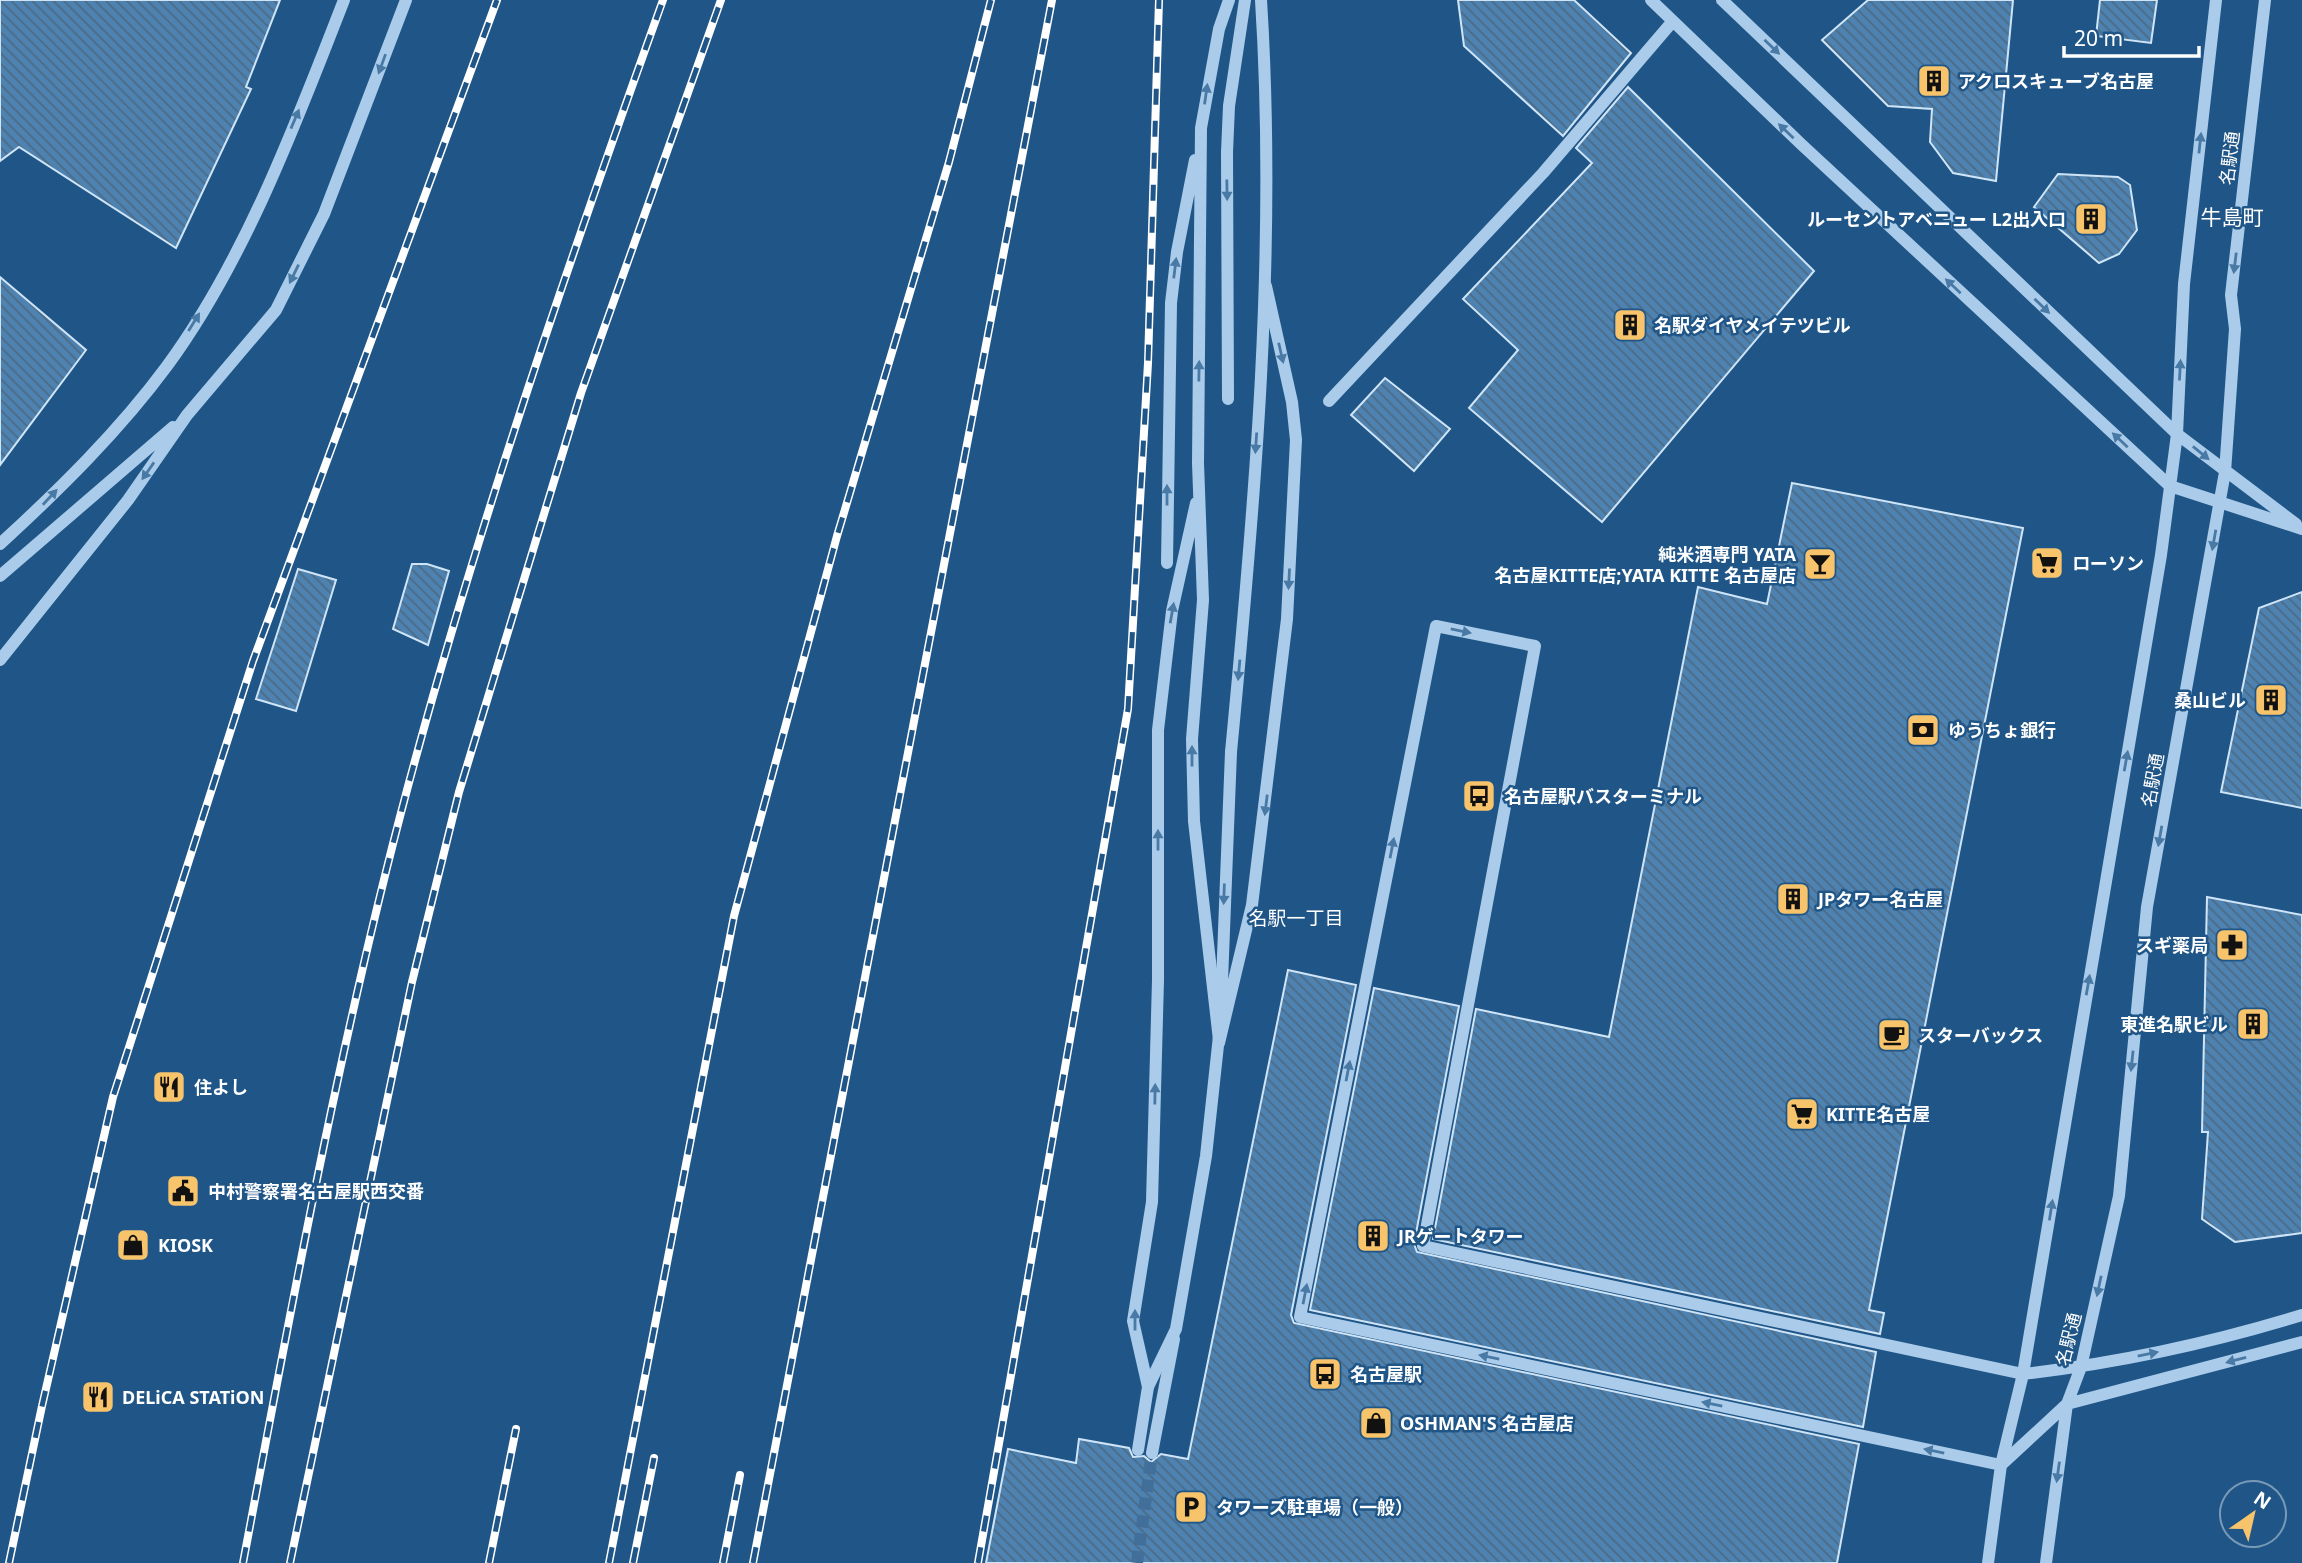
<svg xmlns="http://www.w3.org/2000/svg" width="2302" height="1563" font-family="'Noto Sans','Noto Sans JP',sans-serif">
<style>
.building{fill:url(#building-back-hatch);stroke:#cfe5f7;stroke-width:2}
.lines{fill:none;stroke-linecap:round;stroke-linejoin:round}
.minor-tunnel{stroke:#416f99;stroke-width:12;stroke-dasharray:12 6;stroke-linecap:butt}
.minor{stroke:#aaccea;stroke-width:12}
.rail-casing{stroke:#fff;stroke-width:8}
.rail{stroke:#205687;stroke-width:5;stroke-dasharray:16;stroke-linecap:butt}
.minor-bridge{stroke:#aaccea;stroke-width:12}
.oneway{fill:#4979a5}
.labels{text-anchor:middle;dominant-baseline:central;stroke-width:5;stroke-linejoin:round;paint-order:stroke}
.poi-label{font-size:18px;font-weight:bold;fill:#fff;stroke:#205687;text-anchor:start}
.street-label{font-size:18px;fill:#fff;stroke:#205687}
.neighbourhood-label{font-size:19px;fill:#fff;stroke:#205687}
.quarter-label{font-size:21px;fill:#fff;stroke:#205687}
</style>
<defs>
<pattern id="building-back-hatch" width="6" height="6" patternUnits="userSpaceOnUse" patternTransform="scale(1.75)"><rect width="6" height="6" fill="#4d82b1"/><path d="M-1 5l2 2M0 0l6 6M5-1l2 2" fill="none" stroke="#4d6a84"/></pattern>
</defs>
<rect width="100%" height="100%" fill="#205687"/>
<path class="building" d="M0,0H280L246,87L251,89L176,248L19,147L0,161Z
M1458,0H1574L1631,53L1563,136L1464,46Z
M1868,0H2013L1996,181L1953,173L1930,142L1932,109L1888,106L1822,40Z
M2100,0H2157L2151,43L2096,36Z
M1628,87L1814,271L1602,522L1469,408L1518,350L1463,299L1592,163L1576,148Z
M2058,174L2118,177L2130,185L2137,230L2119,254L2099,263L2034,207Z
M0,277L86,350L0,465Z
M1385,378L1450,429L1414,471L1351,415Z
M1792,483L2023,528L1869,1310L1884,1313L1880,1334L1433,1239L1476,1009L1609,1037L1698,587L1767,604Z
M412,564H427L449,571L428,645L393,629Z
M298,569L336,580L296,711L256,699Z
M2302,592V808L2221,792L2259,608Z
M2207,897L2302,915V1233L2235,1242L2202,1219L2208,1132H2202Z
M1288,970L1356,985L1291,1315L1294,1323L1859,1444L1837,1563H986L1008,1449L1076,1463L1079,1439L1129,1448L1133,1457L1144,1456L1151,1462L1161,1454L1188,1459Z
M1374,988L1459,1006L1414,1244L1417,1252L1876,1352L1863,1427L1310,1310Z"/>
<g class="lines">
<path class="minor-tunnel" d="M1137,1563L1152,1453"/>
<path class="minor" d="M1651,0L1801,144L2170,486L2302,529
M1722,0L2177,434L2296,524
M1228,399L1227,152L1229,106L1245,0
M1329,401L1543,173L1673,21
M0,544C59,490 119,431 167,366C245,260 296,123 344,0
M1167,563L1171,303L1177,252L1195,160
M0,576L173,427
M0,660L128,500L187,415L276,310L324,214L406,0
M1231,752C1255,502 1277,251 1261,0
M1219,1040L1194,821L1192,739L1203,600L1198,463L1201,128L1219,29L1229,0
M1138,1450L1148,1387L1133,1321L1152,1202L1158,980V730L1172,611L1196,503
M1152,1453L1174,1339
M2001,1465L1300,1317L1436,626L1535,646L1423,1246L2023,1374C2118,1363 2211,1343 2302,1315
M2001,1465L2067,1404L2302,1342
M1988,1563L2001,1465L2023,1374L2161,555L2177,434L2184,284L2216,0
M2046,1563L2067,1404L2081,1367L2119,1196L2147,907L2225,472L2235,329L2231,295L2265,0"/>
<defs>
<path id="rail" d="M9,1563L42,1406L113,1097L253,661L497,0
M243,1563C292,1304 339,1045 407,790C479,522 569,261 663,0
M290,1563L412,982L459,792L581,393L721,0
M489,1563L516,1429
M609,1563L734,916L837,536L949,162L991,0
M633,1563L654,1458
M723,1563L740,1475
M753,1563L1052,0
M978,1563L1128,709L1148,363L1159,0"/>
</defs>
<use href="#rail" class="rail-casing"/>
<use href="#rail" class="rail"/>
<path class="minor-bridge" d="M1221,1007L1231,752
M1219,1043L1252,905L1287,619L1296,440L1292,402L1266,286
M1148,1387L1176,1329L1206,1156L1219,1036"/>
</g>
<defs><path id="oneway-solid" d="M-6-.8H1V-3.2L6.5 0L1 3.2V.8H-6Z" transform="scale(1.75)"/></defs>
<g class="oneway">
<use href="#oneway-solid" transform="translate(1772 47) rotate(44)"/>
<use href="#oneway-solid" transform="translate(382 64) rotate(110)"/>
<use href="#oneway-solid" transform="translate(1206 94) rotate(-82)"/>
<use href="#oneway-solid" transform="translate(295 119) rotate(-67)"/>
<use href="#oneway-solid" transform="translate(1786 131) rotate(-136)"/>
<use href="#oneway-solid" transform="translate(2200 143) rotate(-84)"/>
<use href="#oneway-solid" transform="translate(1227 190) rotate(89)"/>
<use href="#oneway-solid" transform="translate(2235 263) rotate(97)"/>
<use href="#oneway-solid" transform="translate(1175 268) rotate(-83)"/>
<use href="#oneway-solid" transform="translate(294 274) rotate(116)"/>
<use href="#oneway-solid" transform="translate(1953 286) rotate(-137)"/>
<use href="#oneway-solid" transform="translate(2042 306) rotate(44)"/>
<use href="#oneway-solid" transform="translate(194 322) rotate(-58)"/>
<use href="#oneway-solid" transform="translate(1281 353) rotate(77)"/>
<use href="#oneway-solid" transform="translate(2180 370) rotate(-87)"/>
<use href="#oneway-solid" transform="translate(1199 371) rotate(-89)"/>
<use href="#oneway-solid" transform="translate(2120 440) rotate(-137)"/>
<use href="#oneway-solid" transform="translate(1256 443) rotate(94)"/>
<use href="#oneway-solid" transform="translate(2201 453) rotate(39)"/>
<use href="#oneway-solid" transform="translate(148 471) rotate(125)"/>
<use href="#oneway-solid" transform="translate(1167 495) rotate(-90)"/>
<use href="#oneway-solid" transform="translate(50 497) rotate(-47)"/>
<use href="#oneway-solid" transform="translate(2214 540) rotate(100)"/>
<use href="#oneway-solid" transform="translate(1289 579) rotate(93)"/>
<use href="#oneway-solid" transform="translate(1172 613) rotate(-80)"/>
<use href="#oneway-solid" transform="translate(1461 631) rotate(12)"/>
<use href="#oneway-solid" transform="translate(1239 670) rotate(95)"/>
<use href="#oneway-solid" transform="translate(1192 756) rotate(-90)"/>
<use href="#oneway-solid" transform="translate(2126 761) rotate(-80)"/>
<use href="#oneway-solid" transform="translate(1266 805) rotate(97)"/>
<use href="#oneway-solid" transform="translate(2160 836) rotate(100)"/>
<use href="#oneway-solid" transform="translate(1158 840) rotate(-90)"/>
<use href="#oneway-solid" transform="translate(1392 848) rotate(-79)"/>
<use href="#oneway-solid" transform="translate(1224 894) rotate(92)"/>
<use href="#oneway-solid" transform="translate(2088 985) rotate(-80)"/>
<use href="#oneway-solid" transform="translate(2132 1061) rotate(96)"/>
<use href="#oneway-solid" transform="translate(1348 1071) rotate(-79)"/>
<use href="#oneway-solid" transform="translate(1155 1094) rotate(-89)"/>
<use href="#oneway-solid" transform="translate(2051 1210) rotate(-81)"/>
<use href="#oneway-solid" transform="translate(2099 1286) rotate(102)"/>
<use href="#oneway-solid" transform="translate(1305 1294) rotate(-79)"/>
<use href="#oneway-solid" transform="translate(1135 1320) rotate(-90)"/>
<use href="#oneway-solid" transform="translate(2148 1354) rotate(-11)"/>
<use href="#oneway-solid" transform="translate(1489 1357) rotate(-168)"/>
<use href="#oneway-solid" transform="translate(2236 1360) rotate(165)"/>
<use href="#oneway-solid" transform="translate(1712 1404) rotate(-168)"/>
<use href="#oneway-solid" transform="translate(1934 1451) rotate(-168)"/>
<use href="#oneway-solid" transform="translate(2058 1472) rotate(98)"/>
</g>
<defs>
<symbol id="building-square" viewBox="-11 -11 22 22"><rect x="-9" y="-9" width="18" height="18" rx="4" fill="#f7c36b" stroke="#205687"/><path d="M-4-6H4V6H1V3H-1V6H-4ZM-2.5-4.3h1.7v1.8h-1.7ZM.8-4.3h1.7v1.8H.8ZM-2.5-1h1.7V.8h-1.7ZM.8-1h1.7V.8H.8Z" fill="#111"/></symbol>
<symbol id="supermarket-square" viewBox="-11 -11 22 22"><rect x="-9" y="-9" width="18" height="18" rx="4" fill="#f7c36b" stroke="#205687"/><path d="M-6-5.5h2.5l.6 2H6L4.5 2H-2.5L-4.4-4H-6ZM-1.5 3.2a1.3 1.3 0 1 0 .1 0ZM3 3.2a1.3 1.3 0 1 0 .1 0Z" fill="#111"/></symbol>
<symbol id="bar-square" viewBox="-11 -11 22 22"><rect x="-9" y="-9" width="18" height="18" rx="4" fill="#f7c36b" stroke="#205687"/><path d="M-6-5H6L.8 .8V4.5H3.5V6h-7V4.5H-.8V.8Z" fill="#111"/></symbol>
<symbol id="bank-square" viewBox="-11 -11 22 22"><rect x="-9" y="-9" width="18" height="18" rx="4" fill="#f7c36b" stroke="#205687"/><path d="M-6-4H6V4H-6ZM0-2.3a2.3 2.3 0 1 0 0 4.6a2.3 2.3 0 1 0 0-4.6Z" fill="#111"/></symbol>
<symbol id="bus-square" viewBox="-11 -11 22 22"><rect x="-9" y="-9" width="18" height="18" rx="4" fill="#f7c36b" stroke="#205687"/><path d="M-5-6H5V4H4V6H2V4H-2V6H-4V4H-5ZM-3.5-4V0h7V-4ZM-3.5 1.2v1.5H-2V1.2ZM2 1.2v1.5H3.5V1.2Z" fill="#111"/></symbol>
<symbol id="pharmacy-square" viewBox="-11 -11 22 22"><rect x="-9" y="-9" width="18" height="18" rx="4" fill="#f7c36b" stroke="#205687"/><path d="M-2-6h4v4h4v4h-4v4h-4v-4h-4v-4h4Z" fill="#111"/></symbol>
<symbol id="cafe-square" viewBox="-11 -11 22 22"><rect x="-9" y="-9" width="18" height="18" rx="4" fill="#f7c36b" stroke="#205687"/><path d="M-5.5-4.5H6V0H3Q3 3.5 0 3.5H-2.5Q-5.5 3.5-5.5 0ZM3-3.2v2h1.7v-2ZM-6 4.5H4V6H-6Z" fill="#111"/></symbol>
<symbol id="restaurant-square" viewBox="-11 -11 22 22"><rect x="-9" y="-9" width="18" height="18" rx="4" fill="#f7c36b" stroke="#205687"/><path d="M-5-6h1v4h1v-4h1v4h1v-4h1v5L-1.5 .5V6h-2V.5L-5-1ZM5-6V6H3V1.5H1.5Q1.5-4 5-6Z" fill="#111"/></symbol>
<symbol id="civic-square" viewBox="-11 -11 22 22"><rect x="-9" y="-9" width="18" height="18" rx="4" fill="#f7c36b" stroke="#205687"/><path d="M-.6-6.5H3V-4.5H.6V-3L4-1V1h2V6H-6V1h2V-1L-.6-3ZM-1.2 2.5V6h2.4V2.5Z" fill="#111"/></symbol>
<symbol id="shop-square" viewBox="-11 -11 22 22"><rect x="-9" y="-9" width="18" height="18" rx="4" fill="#f7c36b" stroke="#205687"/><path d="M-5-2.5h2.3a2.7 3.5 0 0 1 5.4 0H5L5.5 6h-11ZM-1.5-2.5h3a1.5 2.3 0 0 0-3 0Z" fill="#111"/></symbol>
<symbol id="parking-square" viewBox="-11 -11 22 22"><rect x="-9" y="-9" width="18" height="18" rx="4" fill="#f7c36b" stroke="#205687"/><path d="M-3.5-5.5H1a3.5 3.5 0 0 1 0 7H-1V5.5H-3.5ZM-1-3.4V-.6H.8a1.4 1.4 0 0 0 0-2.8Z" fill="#111"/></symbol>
</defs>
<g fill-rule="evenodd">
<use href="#building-square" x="1915" y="62" width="38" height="38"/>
<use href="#building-square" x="2072" y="200" width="38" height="38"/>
<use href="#building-square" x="1611" y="306" width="38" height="38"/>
<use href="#supermarket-square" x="2028" y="544" width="38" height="38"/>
<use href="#bar-square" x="1801" y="545" width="38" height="38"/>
<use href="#building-square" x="2252" y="681" width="38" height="38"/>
<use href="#bank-square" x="1904" y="711" width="38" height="38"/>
<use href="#bus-square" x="1460" y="777" width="38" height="38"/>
<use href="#building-square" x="1774" y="880" width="38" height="38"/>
<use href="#pharmacy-square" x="2213" y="926" width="38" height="38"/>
<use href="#building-square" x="2234" y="1005" width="38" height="38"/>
<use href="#cafe-square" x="1875" y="1016" width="38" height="38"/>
<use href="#restaurant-square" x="150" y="1068" width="38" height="38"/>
<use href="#supermarket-square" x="1783" y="1095" width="38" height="38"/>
<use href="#civic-square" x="164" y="1172" width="38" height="38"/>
<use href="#building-square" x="1354" y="1217" width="38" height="38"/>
<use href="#shop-square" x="114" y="1226" width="38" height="38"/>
<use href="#bus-square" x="1306" y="1355" width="38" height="38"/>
<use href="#restaurant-square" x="79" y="1378" width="38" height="38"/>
<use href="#shop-square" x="1357" y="1404" width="38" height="38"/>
<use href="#parking-square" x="1172" y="1488" width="38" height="38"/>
</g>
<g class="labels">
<g class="poi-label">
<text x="1958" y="81">アクロスキューブ名古屋</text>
<text x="2066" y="219" text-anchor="end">ルーセントアベニュー L2出入口</text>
<text x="1654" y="325">名駅ダイヤメイテツビル</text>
<text x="1796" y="554" text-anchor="end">純米酒専門 YATA<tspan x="1796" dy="21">名古屋KITTE店;YATA KITTE 名古屋店</tspan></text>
<text x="2072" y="563">ローソン</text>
<text x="2246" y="700" text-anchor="end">桑山ビル</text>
<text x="1948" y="730">ゆうちょ銀行</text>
<text x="1504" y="796">名古屋駅バスターミナル</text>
<text x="1818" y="899">JPタワー名古屋</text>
<text x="2208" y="945" text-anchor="end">スギ薬局</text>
<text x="2228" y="1024" text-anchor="end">東進名駅ビル</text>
<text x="1918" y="1035">スターバックス</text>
<text x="194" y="1087">住よし</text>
<text x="1826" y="1114">KITTE名古屋</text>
<text x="208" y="1191">中村警察署名古屋駅西交番</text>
<text x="1398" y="1236">JRゲートタワー</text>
<text x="158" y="1245">KIOSK</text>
<text x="1350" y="1374">名古屋駅</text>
<text x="122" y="1397">DELiCA STATiON</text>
<text x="1400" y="1423">OSHMAN'S 名古屋店</text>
<text x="1216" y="1507">タワーズ駐車場（一般）</text>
</g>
<g class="street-label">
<text transform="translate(2229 158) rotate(-83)">名駅通</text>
<text transform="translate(2152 780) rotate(-80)">名駅通</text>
<text transform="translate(2068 1339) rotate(-76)">名駅通</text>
</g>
<g class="neighbourhood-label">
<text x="1296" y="918">名駅一丁目</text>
</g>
<g class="quarter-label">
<text x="2232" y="217">牛島町</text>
</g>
</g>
<g transform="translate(2253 1514) rotate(34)"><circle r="33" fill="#205687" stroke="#799ab7" stroke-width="2"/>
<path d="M0-5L12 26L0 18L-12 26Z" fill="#f7c36b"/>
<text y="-10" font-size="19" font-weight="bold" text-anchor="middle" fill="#ffffff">N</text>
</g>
<path d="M2064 46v10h135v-10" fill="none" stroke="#ffffff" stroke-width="3.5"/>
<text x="2074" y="46" font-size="21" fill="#ffffff" stroke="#205687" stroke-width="5" paint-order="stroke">20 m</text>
</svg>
